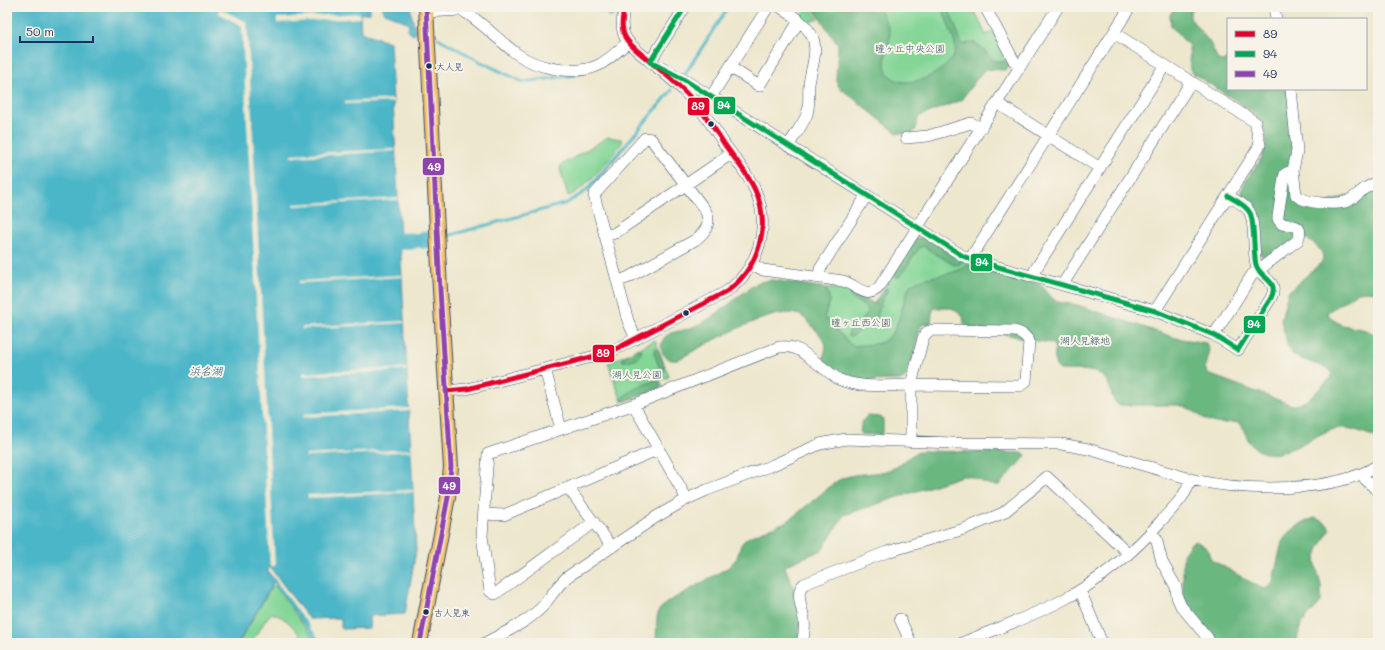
<svg xmlns="http://www.w3.org/2000/svg" width="1385" height="650" font-family="Mali,'Klee One',sans-serif">
<style>
.green{fill:#84d697;stroke:#50827a}
.forest{fill:#6bb780;stroke:#43736f}
.water{fill:#4bb6c8;stroke:#337293}
.pier{fill:#ede7cd}
.lines{fill:none;stroke-linecap:round;stroke-linejoin:round}
.stream{stroke:#4bb6c8;stroke-width:3}
.river{stroke:#4bb6c8;stroke-width:17}
.minor-casing{stroke:#3a4b6f;stroke-width:12}
.major-casing{stroke:#3a4b6f;stroke-width:16}
.minor{stroke:#fff;stroke-width:11}
.major{stroke:#f3c26a;stroke-width:14}
.bus-1-casing{stroke:#f7f3e8;stroke-width:8}
.bus-2-casing{stroke:#f7f3e8;stroke-width:8}
.bus-3-casing{stroke:#f7f3e8;stroke-width:8}
.bus-1{stroke:#e4002b;stroke-width:5}
.bus-2{stroke:#00a651;stroke-width:5}
.bus-3{stroke:#8e44ad;stroke-width:5}
.bus-dot{fill:#1b2f5e;stroke:#f7f3e8;stroke-width:1.5}
.labels{text-anchor:middle;dominant-baseline:central;stroke-width:4;stroke-linejoin:round;paint-order:stroke}
.bus-label{font-size:9px;fill:#1b2f5e;stroke:#f7f3e8;text-anchor:start}
.park-label{font-size:10px;fill:#35596c;stroke:#f7f3e8}
.water-label{font-size:11px;font-style:italic;fill:#29587e;stroke:#f7f3e8}
.line-badge{stroke:#f7f3e8;stroke-width:1.5}
.badge-label{font-size:11px;text-anchor:middle;font-weight:bold;fill:#fff}
</style>
<rect width="100%" height="100%" fill="#f7f3e8"/>
<filter id="ink" filterUnits="userSpaceOnUse"><feTurbulence type="fractalNoise" baseFrequency=".025" numOctaves="2"/><feDisplacementMap in="SourceGraphic" scale="8" xChannelSelector="R" yChannelSelector="G"/><feConvolveMatrix kernelMatrix="1 2 1 2 8 2 1 2 1" color-interpolation-filters="sRGB"/></filter>
<filter id="wash" filterUnits="userSpaceOnUse"><feTurbulence type="fractalNoise" baseFrequency=".012" numOctaves="4" result="noise"/><feDisplacementMap in="SourceGraphic" scale="16" xChannelSelector="R" yChannelSelector="G"/><feGaussianBlur stdDeviation="0.9" result="paint"/><feColorMatrix in="noise" values="0 0 0 0 0 0 0 0 0 0 0 0 0 0 0 0 0 1.4 0 .05"/><feComposite in="paint" operator="in"/></filter>
<g filter="url(#wash)">
<rect width="100%" height="100%" fill="#ede7cd"/>
<path class="green" d="M581,7H607V13Z
M809,7L818,19L808,23L801,16Z
M861,7H973L986,35L993,31L1009,60L999,62C985,56 982,39 965,44L948,73L886,92Z
M608,137L621,139L623,141C616,153 581,194 568,196L560,169L561,165Z
M916,238L969,264L956,272L913,283C908,287 907,293 905,299C894,334 893,347 852,346L824,317L830,301L826,288L837,289L838,285L854,291L874,304Z
M655,340L669,377L660,380L663,387L622,402L608,363L628,354Z
M274,586L276,587L317,643H306C296,630 288,618 272,613L267,618L251,643H239L271,588Z"/>
<path class="forest" d="M607,7H616L615,13L612,17H609L607,14Z
M812,7H879C883,18 891,27 890,38C888,48 882,63 887,72C901,95 945,74 954,55C956,51 955,47 955,43L942,7H948L962,44C966,45 970,42 974,43C984,46 986,56 993,60C999,63 1003,61 1009,63L1010,66L1004,70L986,69L982,72L961,100L920,116L918,118L916,129L913,133L906,134L897,133L839,87L836,80L838,44Z
M1175,7H1197L1190,12V18L1210,43L1218,60L1223,61L1228,59V89H1287L1293,147L1292,193L1314,207L1378,186V292L1365,291L1358,292L1329,311L1327,313C1342,334 1364,322 1378,338V438C1366,434 1352,427 1340,428C1314,430 1276,471 1252,445C1246,439 1245,430 1240,423C1231,421 1221,425 1212,422C1199,418 1195,408 1178,405H1118C1112,400 1112,394 1110,388C1104,366 1079,371 1061,370C1049,365 1059,351 1052,343L1037,341L966,326L964,324L963,316L952,308H934L932,313L931,323L921,325L909,373L906,377L902,380L861,381L847,379L824,362C822,355 828,349 825,342C822,336 806,318 800,315C776,303 701,347 677,360C664,362 656,347 665,337C671,331 683,331 691,328C715,319 736,297 757,283L765,281L772,280L826,288L830,301L824,317L850,344L854,346L883,343L895,330L910,285C919,277 942,276 954,272C960,271 964,265 971,264L1034,282L1043,287L1053,299L1058,302L1077,305L1176,338L1206,343L1209,349L1205,368L1208,374L1292,405C1307,406 1320,387 1331,378C1333,374 1332,372 1329,369L1299,358L1292,354L1288,346L1281,320L1288,292L1321,263C1328,252 1313,243 1304,237L1266,258H1264L1262,256C1258,242 1262,224 1255,211C1251,203 1242,200 1242,191C1243,181 1256,168 1261,159C1277,126 1252,110 1227,95C1216,88 1205,81 1194,74L1190,70L1189,46L1171,26L1170,15Z
M924,237L959,258L961,261L960,264L954,265L923,246L919,248L901,275L899,277H896L895,271L916,238Z
M885,288H887V292L881,302L878,315L853,336H848L849,331L868,313C867,304 854,303 850,295L851,293H856L874,304Z
M655,348L659,351L665,368L663,372L660,369L654,353Z
M637,349L642,350C641,357 630,362 623,361L622,359L625,356Z
M656,380L659,382L660,386L657,389L626,401L623,400V397L636,388Z
M867,416L880,417L883,419V432L881,435L861,434C859,429 862,420 867,416Z
M923,451L1022,453H1024L1026,456L999,485C986,488 975,474 962,476L844,515L822,550L788,564L785,567L796,595L801,621L798,643H656L657,618L659,610L666,603L729,567L737,558L741,545L744,541L749,537L788,521L837,481C854,471 874,476 892,469C905,464 906,455 923,451Z
M1315,518L1326,523L1330,529L1318,550L1315,562L1321,586V602L1301,624L1296,643H1213L1183,600V555L1191,543L1196,541L1208,549L1209,555L1212,560L1259,587L1265,589L1270,586L1273,581L1282,542C1288,531 1304,521 1315,518Z"/>
<path class="water" d="M7,7H370V13L360,14L361,32L390,42L416,551L405,614L369,616L370,628L341,629V618L309,619L269,566L268,572L275,580L238,643H7Z
M381,7H411V13L416,32L414,35L410,33L408,30L409,23L385,13Z"/>
<path class="pier" d="M220,9L247,22L275,566H270L242,26L218,13Z
M360,13V18L277,23V18Z
M393,99V102L345,104V102Z
M395,149V151L291,157V154Z
M398,198V200L294,206V204Z
M402,275V277L299,283V281Z
M404,321V323L302,329V327Z
M406,368L407,370L302,376V373Z
M409,408V411L304,417V414Z
M411,449V451L306,457V455Z
M413,490V492L308,498V495Z"/>
<g class="lines">
<path class="stream" d="M438,38L481,62L523,82L576,75
M685,74L728,7
M447,236L567,203L583,193L590,187L672,90
M274,581L320,643"/>
<path class="river" d="M422,240H431
M378,242L412,241"/>
</g>
</g>
<g filter="url(#ink)">
<g class="lines">
<defs>
<path id="minor" d="M685,7L650,62L683,79L963,256L970,259L1155,311L1214,335L1238,350L1271,298C1280,280 1260,279 1256,265C1253,252 1255,223 1250,213C1246,205 1235,200 1228,196
M780,7C792,15 807,24 813,38C818,52 811,69 809,84C808,94 810,104 807,114C803,125 794,136 788,146
M985,7L1014,61L1021,65
M1274,7L1276,19
M426,12L462,10C482,22 498,40 517,54C538,69 576,76 599,65C610,59 619,50 628,42
M1114,33L1255,122L1260,145L1155,311
M730,67L759,86L799,21
M1291,89L1297,151L1293,170L1296,195C1305,204 1337,205 1348,201C1354,198 1359,193 1364,189C1368,186 1373,184 1378,182
M707,103L768,7
M997,103L1100,168
M906,138L928,136L971,123L981,128
M605,236L615,233L731,154
M970,259L1130,7
M752,264L763,270L843,281C858,286 867,301 880,286L1058,7
M1033,277L1035,270L1165,65
M819,278L820,269L867,195
M617,281L627,278L695,240C706,232 712,223 705,210L651,139L645,138L594,195L628,321L636,339
M1064,285L1066,279L1191,82
M933,330L1015,331C1022,333 1025,335 1029,341L1026,381L1020,386L911,385L923,338L927,332Z
M1214,335L1252,275L1298,240C1304,224 1293,226 1282,224L1278,219V216L1284,177L1285,174L1293,170
M545,369L561,429
M446,391L467,389L599,355L616,349L726,292C758,269 772,227 755,190C748,174 735,159 725,145C713,126 701,108 685,92C673,80 659,69 646,58C639,52 630,46 625,37C620,27 623,17 624,7
M635,404L637,411L687,499
M1363,473L1365,479L1378,491
M570,487L572,493L612,547
M484,514L504,515L659,449
M594,522L495,594L490,591L482,536L488,454L635,404L779,347C788,346 793,347 801,351L838,379C860,389 888,385 911,385V441
M1151,532L1156,538L1162,562L1176,587L1177,597L1181,606L1207,637L1210,643
M1080,590L1102,643
M900,619L911,643
M485,643C505,632 527,623 543,606C551,596 557,586 567,577L656,517L687,499L707,490L773,465L820,444L846,439L953,443L1061,444L1088,449L1194,480C1244,491 1334,494 1378,465
M802,643C804,636 805,628 804,620C803,609 794,592 804,584L887,552L964,529L1003,513L1047,477L1128,553
M962,643C996,629 1030,617 1063,600C1098,582 1135,551 1161,521C1173,508 1186,496 1191,479"/>
<path id="major" d="M420,643L448,497L451,467L440,290L426,7"/>
</defs>
<use href="#minor" class="minor-casing"/>
<use href="#major" class="major-casing"/>
<use href="#minor" class="minor"/>
<use href="#major" class="major"/>
<defs>
<path id="bus-1" d="M446,391L467,389L599,355L616,349L726,292C758,269 772,227 755,190C748,174 735,159 725,145C713,126 701,108 685,92C673,80 659,69 646,58C639,52 630,46 625,37C620,27 623,17 624,7"/>
<path id="bus-2" d="M685,7L650,62L683,79L963,256L970,259L1155,311L1214,335L1238,350L1271,298C1280,280 1260,279 1256,265C1253,252 1255,223 1250,213C1246,205 1235,200 1228,196"/>
<path id="bus-3" d="M420,643L448,497L451,467L440,290L426,7"/>
</defs>
<use href="#bus-1" class="bus-1-casing"/>
<use href="#bus-2" class="bus-2-casing"/>
<use href="#bus-3" class="bus-3-casing"/>
<use href="#bus-1" class="bus-1"/>
<use href="#bus-2" class="bus-2"/>
<use href="#bus-3" class="bus-3"/>
</g>
</g>
<g class="bus-dot">
<circle cx="429" cy="66" r="3.5"/>
<circle cx="711" cy="124" r="3.5"/>
<circle cx="686" cy="313" r="3.5"/>
<circle cx="426" cy="612" r="3.5"/>
</g>
<g class="labels">
<g class="bus-label">
<text x="436" y="66">大人見</text>
<text x="434" y="612">古人見東</text>
</g>
<g class="park-label">
<text x="910" y="48">瞳ヶ丘中央公園</text>
<text x="861" y="322">瞳ヶ丘西公園</text>
<text x="1085" y="340">湖人見緑地</text>
<text x="637" y="374">湖人見公園</text>
</g>
<g class="water-label">
<text x="206" y="370">浜名湖</text>
</g>
</g>
<g class="line-badge">
<rect x="713" y="96" width="23" height="19" rx="4" fill="#00a651"/>
<rect x="687" y="97" width="23" height="19" rx="4" fill="#e4002b"/>
<rect x="422" y="157" width="23" height="19" rx="4" fill="#8e44ad"/>
<rect x="970" y="253" width="23" height="19" rx="4" fill="#00a651"/>
<rect x="1243" y="315" width="23" height="19" rx="4" fill="#00a651"/>
<rect x="592" y="344" width="23" height="19" rx="4" fill="#e4002b"/>
<rect x="438" y="476" width="23" height="19" rx="4" fill="#8e44ad"/>
</g>
<g class="badge-label">
<text x="724" y="109">94</text>
<text x="698" y="110">89</text>
<text x="434" y="171">49</text>
<text x="982" y="266">94</text>
<text x="1254" y="328">94</text>
<text x="603" y="357">89</text>
<text x="449" y="490">49</text>
</g>
<rect width="1385" height="650" fill="none" stroke="#f7f3e8" stroke-width="24"/>
<rect x="1227" y="18" width="140" height="72" fill="#f7f3e8" stroke="#9fa5b1"/>
<rect x="1235" y="31" width="20" height="6" fill="#e4002b" stroke="#9fa5b1"/>
<text x="1263" y="38" font-size="12" fill="#1b2f5e">89</text>
<rect x="1235" y="51" width="20" height="6" fill="#00a651" stroke="#9fa5b1"/>
<text x="1263" y="58" font-size="12" fill="#1b2f5e">94</text>
<rect x="1235" y="71" width="20" height="6" fill="#8e44ad" stroke="#9fa5b1"/>
<text x="1263" y="78" font-size="12" fill="#1b2f5e">49</text>
<path d="M20 36v6h73v-6" fill="none" stroke="#1b2f5e" stroke-width="2"/>
<text x="26" y="36" font-size="12" fill="#1b2f5e" stroke="#f7f3e8" stroke-width="3" paint-order="stroke">50 m</text>
</svg>
